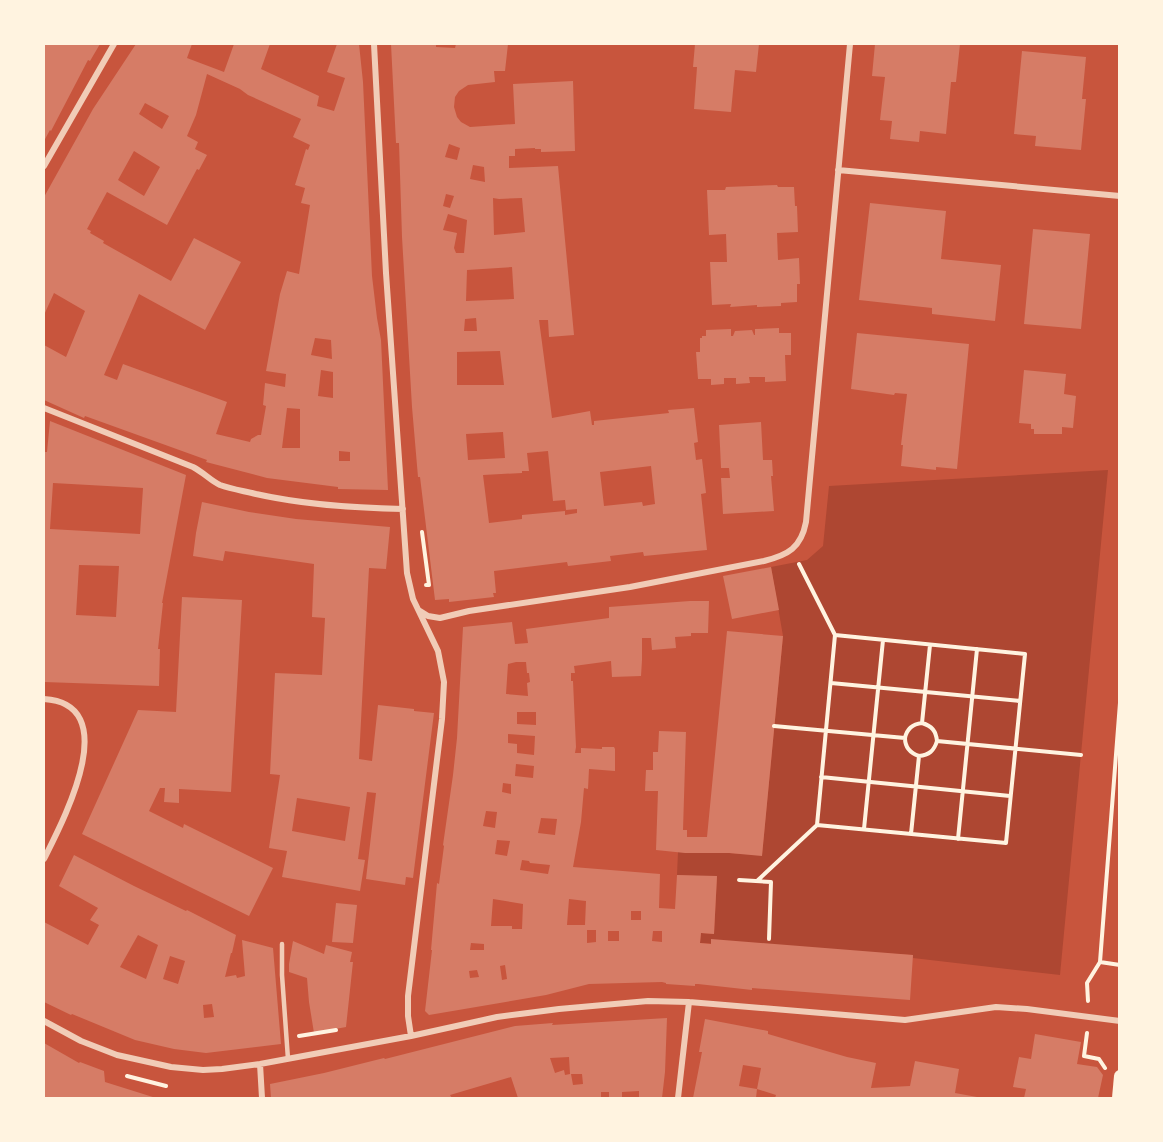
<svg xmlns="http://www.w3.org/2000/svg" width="1163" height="1142" font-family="'IBM Plex Serif',serif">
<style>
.green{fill:#ae4732}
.building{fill:#d67c66;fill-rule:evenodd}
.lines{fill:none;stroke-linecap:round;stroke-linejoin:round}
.path{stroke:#fff3e0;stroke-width:4}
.service{stroke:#f1ccb7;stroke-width:4.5}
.minor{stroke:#f1ccb7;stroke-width:6}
.secondary{stroke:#fff3e0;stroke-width:12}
</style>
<rect width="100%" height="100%" fill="#c8553d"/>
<path class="green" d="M1108,470L1060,975L913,958V955L700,943L701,933L714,934L717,877L677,875L678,852L729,853L762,855L783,636L771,567L807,560L823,546L829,486Z"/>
<path class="building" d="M44,44H100L90,61L88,60L51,131L50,130L44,141Z
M136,44H192L187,58L224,72L234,44H270L261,69L319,96L317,106L334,111L345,78L327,72L337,44H359L363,82L372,276L377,318L381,340L388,490L338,489V487L267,478L206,462L207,460L85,416L84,418L44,400V345L66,357L85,311L54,293L44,315V197L93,109ZM207,74L240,89L248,95L301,119L293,137L310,145L308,150L306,149L295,185L305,188L301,203L310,205L299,274L287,271L280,294L266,371L286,374L285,387L265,383L263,405L266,406L261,435H258L251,439L250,442L216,434L227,402L123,364L117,380L104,375L139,294L205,330L241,262L194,238L171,281L103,243L104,241L90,233L91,231L87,229L107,192L167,225L197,169L199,170L207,155L195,149L198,142L187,136L196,115ZM145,103L169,116L162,129L139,114ZM134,151L160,167L144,196L118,180ZM315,338L331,340L332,359L311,355ZM321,370L333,372V398L318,396ZM287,408L300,409V448H282ZM339,451L350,452V461H339Z
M391,44H436V47L455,48L456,44H508L505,71H494L495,82L468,85L459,91L455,97L454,107L457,117L461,122L470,127L515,124L513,84L573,81L575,151L541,152V149H535V148L515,149V156H509V168L558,166L574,335L549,337L548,320H539L552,418L590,411L592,425H594V421L669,413L668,410L694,408L698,442L694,443L696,460L702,459L706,493L701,494L707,550L644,556L643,552L610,556L611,561L568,566L567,562L494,571L496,593H493L494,597L449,602V599L435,600L420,477H418L412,407L402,237L399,143H396ZM449,144L460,148L457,160L445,157ZM473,165L484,167L485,182L470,179ZM446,194L454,196L450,208L443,206ZM493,198L499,199L522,198L525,232L494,235ZM448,214L467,220L464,253H456L454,248L457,233L443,230ZM512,267L514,299L466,301L467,270ZM476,318L477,331H464L465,319ZM500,351L504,385H457V352ZM503,432L505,458L468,460L466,434ZM548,451L553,501L565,500L566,510L577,509V513L565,515V511L522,515V519L489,523L483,475L522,473V471H529L527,453ZM651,466L655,504L643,506L642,502L604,506L600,472Z
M695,44H759L756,72L735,70L731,112L694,109L697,67H693Z
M875,44H960L956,82H951L946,134L920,131L919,142L890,139L892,121L880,120L885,77L872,76Z
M1022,51L1086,57L1082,99H1086L1081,150L1035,146L1036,136L1014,134Z
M777,185L778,187H794L795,206H797L798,232L777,233L778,260L799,258L800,284H797V302L781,303V306L757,307V305L730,307L731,304L712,305L710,262H727L726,234L709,235L707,190H725L726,187Z
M870,203L946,211L941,259L1001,265L995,321L932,314V308L859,300Z
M1033,229L1090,234L1081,329L1024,324Z
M779,328V333H791V355H785L786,381L765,382V377H749L750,383L736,384V378H724V384L711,385V379H698L696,352H700V338H702V336H706V330L731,329V336H733L735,331L752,330L754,335H755V329Z
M857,333L969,344L957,469L936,467V470L901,466L903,445H901L907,394L895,393L894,395L851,389Z
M1024,370L1066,374L1064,394L1076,396L1073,428L1062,427V434H1034V429H1031V424L1019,423Z
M50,421L186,475L162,603H163L158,649H160L159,686L44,682V452H47ZM53,483L143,488L140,534L50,529ZM79,565L119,566L116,617L76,615Z
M761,422L763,460H772L773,476H771L774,511L723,514L721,478H730L729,468H721L719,425Z
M202,502L249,512L296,519L390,527L386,569L369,568L359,759L372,761L378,705L414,709V711L434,713L413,878L406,877L405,885L366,879L376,793L367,792L358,859L365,860L360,891L282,877L287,851L269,848L280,775L270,774L275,673L322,675L325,618L312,617L314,564L225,551L223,561L193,556L196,533ZM297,798L350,807L345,841L292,831Z
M771,567L779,610L732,619L723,576Z
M182,597L242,600L231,792L179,789V803L164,802L165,788H160L149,811L183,828L184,824L273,868L249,916L82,834L138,710L176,712Z
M690,601H709L708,633H691V636L675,637L676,648L652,650L651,638H642V660L641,676L612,677L611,661L574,666L575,673H571V681H573L576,747L575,753H581V748L602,749V747H614L615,749V771L589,769L588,789L584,788L581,822L573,867L660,874L659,908L675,909L677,875L717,876L714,934L701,933L700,943L711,944V939L913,955L910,1000L752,988V990L698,984H695V986L666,984V983L662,982L589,984L546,995L429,1015L425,1011L432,950H431L437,883L439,884L444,846L443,845L453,775L457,738L463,627L512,622L515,644L528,643L526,629L609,618V607ZM516,662H526L527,673H529L530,682L527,683L528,696L506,694L508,664ZM517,712H536V725L517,724ZM508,734L535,736L534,755L517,753V744L508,743ZM516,764L534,766L533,778L515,776ZM503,783L511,784V794L502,792ZM486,811L497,812L495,828L483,826ZM541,818L557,819L555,835L538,833ZM497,840L510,841L507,856L495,854ZM522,860L529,861L530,863L550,865L548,874L520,870ZM493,899L523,904L522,929H512V926H491ZM569,899L586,901L585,925H567ZM631,911H641V920H631ZM587,930H596V942L587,943ZM608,931H619V941H608ZM653,931H662V942L652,941ZM471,943L484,944V950H470ZM505,965L507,979L502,980L500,966ZM477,970L479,977L470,978L469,971Z
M727,631L783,636L762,856L729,853H685L656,850L658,791H645L646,770H653V752H658L659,731L686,732L683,830H687V837H707Z
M74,855L134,886L186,911L187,910L236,935L232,953H231L225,977L236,975L237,978L245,976L242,940L273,948L281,1044L206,1053L174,1049L135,1040L72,1014L71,1015L44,1002V922L88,945L99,925L90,920L98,908L59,886ZM138,935L158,945L146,979L120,967ZM170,956L185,961L178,984L163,979ZM212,1004L214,1017L204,1018L203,1005Z
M336,903L357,905L353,943L332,942Z
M293,941L324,954L326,945L352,952L350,962H353L346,1027L314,1033L309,1002L307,978L289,972V964Z
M667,1018L665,1072L662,1098H639V1091L622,1092V1098H609V1092H601V1098H518L511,1077L450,1095L452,1098H271L270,1084L324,1073L384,1058L385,1059L515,1026L553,1023L552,1025ZM569,1057L570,1074L565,1075L564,1070L555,1073L550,1058ZM571,1074H582L583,1084L573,1085Z
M705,1019L768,1031V1034L847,1057L876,1063L871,1088L910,1086L915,1061L959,1069L955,1093L977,1097V1098H775L776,1095L757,1089L761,1068L743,1065L739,1086L757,1089L756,1098H693L702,1052H699Z
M1035,1034L1081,1042L1077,1064L1097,1067L1103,1075L1098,1098H1024L1026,1089L1013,1087L1019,1057L1031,1059Z
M44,1043L79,1063L80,1062L104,1071L105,1082L156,1098H44Z"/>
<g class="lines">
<path class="path" d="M422,532L429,585H426
M799,564L835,635
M831,683L1020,701
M922,723C932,726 936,731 937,741L1081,755
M774,726L905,738C905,748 910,753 919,756
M905,738C907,728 913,724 922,723L930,645
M821,777L1010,796
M864,829L883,640
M911,834L919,756C929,755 934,751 937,741
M958,839L977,649
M739,880L771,882L769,939
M757,881L817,825L835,635L1025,654L1006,843L817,825
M1100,962L1120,965
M1088,1001L1087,983L1100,962L1120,703
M1087,1033L1084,1056L1099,1059L1105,1068
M299,1036L336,1030
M127,1076L166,1086"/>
<path class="service" d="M282,944V975L288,1059"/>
<path class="minor" d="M374,44L386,273L407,573L413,599L438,651L444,682L442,719L408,996V1016L411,1036
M44,166L114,44
M838,170L1120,196
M44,408L193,467C203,472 211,481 220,485C231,489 244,491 256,494C305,505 353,508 403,509
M420,611L428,616L440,618L469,611L630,587L764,561C788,555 801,548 806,522L850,44
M44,699C125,704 63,821 44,859
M44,1021L81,1041L117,1055L171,1067L203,1070L222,1069L260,1064L411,1036L497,1017L559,1009L648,1001L689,1002L905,1020L996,1007L1027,1009L1120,1021
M260,1064L262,1098
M678,1098L689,1002"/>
<path class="secondary" d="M1118,1098L1120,1076"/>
</g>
<rect width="1163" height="1142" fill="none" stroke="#fff3e0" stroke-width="90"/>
</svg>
